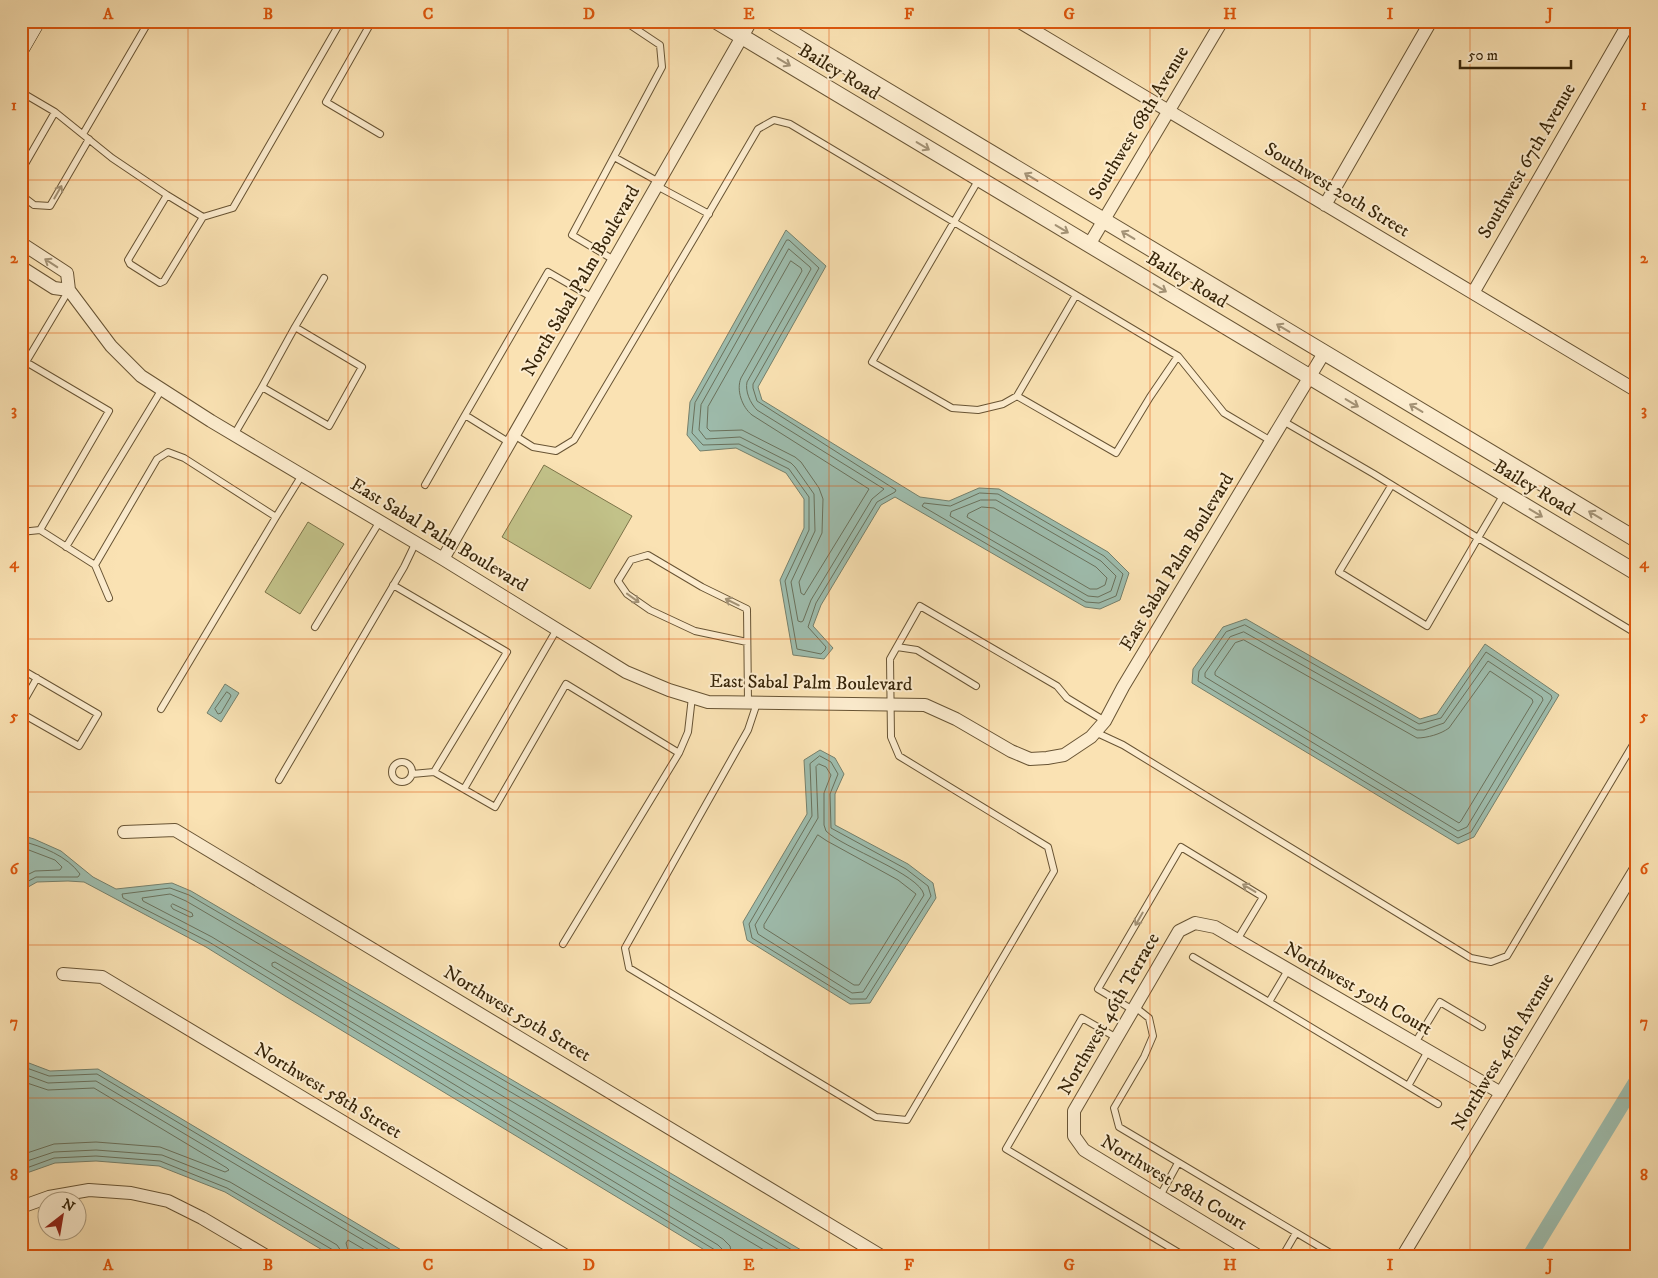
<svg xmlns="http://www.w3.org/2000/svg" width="1658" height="1278" font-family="'IM FELL DW Pica',serif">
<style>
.green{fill:#c2c289;stroke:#7c7449}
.water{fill:#9ebdae;stroke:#75806c}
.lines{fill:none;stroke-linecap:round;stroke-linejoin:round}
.shore{stroke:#6a715c;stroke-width:1}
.canal{stroke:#9ebdae;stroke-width:15}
.service-casing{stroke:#685434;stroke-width:8}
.minor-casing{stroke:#685434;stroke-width:14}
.tertiary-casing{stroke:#685434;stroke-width:17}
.secondary-casing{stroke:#372509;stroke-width:19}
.service{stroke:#fcecce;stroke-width:6}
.minor{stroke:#fcecce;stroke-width:12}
.tertiary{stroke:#fcecce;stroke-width:15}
.secondary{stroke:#fcecce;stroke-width:18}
.oneway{stroke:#a39275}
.grid{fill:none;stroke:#df560c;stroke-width:1;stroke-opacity:0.55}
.labels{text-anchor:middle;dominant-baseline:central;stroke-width:4;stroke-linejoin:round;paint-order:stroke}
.street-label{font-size:19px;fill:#372509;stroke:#fcecce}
.neatline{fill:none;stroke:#df560c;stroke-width:2}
.grid-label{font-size:16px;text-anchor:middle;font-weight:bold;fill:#df560c}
</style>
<rect width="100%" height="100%" fill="#fae2b3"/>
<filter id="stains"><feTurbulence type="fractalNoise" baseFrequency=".004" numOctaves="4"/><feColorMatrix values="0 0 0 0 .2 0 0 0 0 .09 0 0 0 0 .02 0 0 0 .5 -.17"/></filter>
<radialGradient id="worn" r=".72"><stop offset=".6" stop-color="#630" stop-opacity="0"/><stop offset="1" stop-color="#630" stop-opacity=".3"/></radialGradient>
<path class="green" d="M544,465L632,516L590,589L502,537Z
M308,522L344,544L300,614L265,592Z"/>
<path class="water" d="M786,230L826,266L758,387L762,400L920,497L949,501L979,488L999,489L1108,552L1129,573L1120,600L1100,609L1085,607L895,497L881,505L821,605L813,626L833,648L824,659L793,655L780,580L804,528V499L786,473L736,448L700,451L687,435L690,402Z
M1246,619L1420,719L1437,714L1485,644L1559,695L1474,837L1458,844L1192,683L1193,669L1223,627Z
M225,684L239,693L221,722L207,713Z
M820,750L835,758L844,774L835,794V825L908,864L933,883L936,898L870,1003L850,1004L747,940L743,922L807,814L804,760Z
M21,835L34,839L61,851L93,877L116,889L172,883L191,891L813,1257H716L285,996L206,947L84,882L68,881L37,882L21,891Z
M21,1060L50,1071L98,1069L413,1257H334L225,1192L159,1166L96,1161L55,1163L21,1175Z"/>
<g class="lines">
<path class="shore" d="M787,240H789L819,268L753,384V388L757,401L896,490L895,492L877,502L816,603L808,627L826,647L825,650L821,654L797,649L785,581L809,530V497L789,469L739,444L703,445L692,433L695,403Z
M789,249L810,267L811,269L747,382C745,391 750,403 757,410L884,489L872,499L811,600L803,621L801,622L798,621L791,582L815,531L814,494L795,467L791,463L740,437L706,439L699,430L701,405Z
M791,261L801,268L802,271L741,378C736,390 742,407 752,415L869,489L804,595L801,593L799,582L822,533L823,499L819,488L801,462L795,457L742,430L710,431L707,428L708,407Z
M980,493L998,494L1104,556L1123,574L1116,596L1099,603L1086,602L922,506L924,503L950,506Z
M981,500H996L1101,561L1116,576L1111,591L1098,597L1088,596L950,516L951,512Z
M982,507L994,508L1096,567L1107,578L1105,585L1097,589H1090L967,517L968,514Z
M1245,625L1419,724L1441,718L1486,652L1551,695L1552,698L1471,832L1458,838L1198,681L1199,671L1226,632Z
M1244,632L1417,730H1424L1444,723L1488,661L1542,697L1543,700L1467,827L1458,831L1205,677V673L1230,637Z
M1244,640L1417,738C1427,738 1441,734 1449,728L1490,671L1532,699L1533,702L1461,821L1459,823L1215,675V672L1235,643Z
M227,692L230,694L231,696L221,713L218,714L215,709Z
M820,756L831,762L838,774L830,794L831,828L906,869L928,886L931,896L866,999H851L752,938L749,924L812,816L810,764Z
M819,764L826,767L831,775L824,793V825L826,831C843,848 920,874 924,895L863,992L852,993L758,934L755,925L818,818L816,767Z
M818,835L827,841L898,880L916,894L859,985H854L764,928V925Z
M21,841C42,846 67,856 80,874L78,877H36L21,885
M21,847L55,860L62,867L60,870L35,871L21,878
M173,904L192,913L193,916L190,917L173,909L171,906Z
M21,1066L49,1076L97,1074L403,1257
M21,1073L48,1083L96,1081L391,1257
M21,1081L48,1090L94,1088L227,1168L229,1170L225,1172L160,1147L96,1142L54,1144L21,1155
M21,1163L54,1152L96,1150L162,1155L230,1182L337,1245L341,1251L342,1257
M21,1170L54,1158L96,1156L160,1161L227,1188L333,1250L336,1257
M350,1257L346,1243L348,1240L377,1257
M718,1257L715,1250L209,942L123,898L122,894L170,888L189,895L804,1257
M724,1257L723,1250L718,1245L212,937L143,901L142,898L170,894L186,901L791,1257
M732,1257L730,1246L723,1239L295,980L272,966V963L275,962L776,1257"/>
<path class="canal" d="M1529,1257L1637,1080"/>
<defs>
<path id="service" d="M372,21L326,102L380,134
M21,92L55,112L112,158L167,195L203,217L164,281L160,283L130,264L128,260L167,195
M83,134L149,21
M614,157L659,182
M21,171L55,112
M979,179L872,362L952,408L978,410L1003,404L1017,396
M657,186L709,214
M21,195L34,205L50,206L89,139
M203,217L233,208L341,21
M614,260L572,235L662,67L660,45L624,21
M1076,295L1017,396L1116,453L1150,397L1178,356
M295,327L324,278
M21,360L26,362L69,290
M26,362L109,411L40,530L95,565L157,459L168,452L184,458L276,517L302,475
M465,415L548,272L593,298
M1283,421L1374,474L1478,538L1427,626L1339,572L1391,486
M234,435L262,387L329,426L362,367L295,327L262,387
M514,435L533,447L556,451L574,440L696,235L758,129L774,120L790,124L1178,356L1224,413L1271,441
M425,485L465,415L510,443
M1504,494L1478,538L1637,634
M21,532L40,530
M66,547L162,389
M95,565L109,598
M393,585L507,652L434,772L495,807L566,684L679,753L563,944
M315,627L380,521
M747,642L695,631L650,610L627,594L618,581L631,560L648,555L702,587L747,609L748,703
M897,647L917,650L976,686
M21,669L98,714L79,746L21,713
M757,703L748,730L625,948L629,968L876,1117L907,1120L1054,871L1048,847L899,756L891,737L890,659L920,606L1057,686L1067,698L1105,721
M21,706L37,678
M161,709L276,517
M1095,732L1123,745L1471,958L1491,962L1507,956L1637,738
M679,753L688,732L692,697
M392 772a10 10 0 1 1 20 0a10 10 0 1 1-20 0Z
M412,774L434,772
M279,780L404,567L416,542
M464,789L557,629
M1193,957L1269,1002
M1288,970L1269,1002L1438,1104
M1135,1007L1149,1018L1153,1036L1144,1057L1114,1108L1119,1127L1337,1257
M1133,1010L1098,989L1181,847L1263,897L1237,940
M1117,1038L1082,1018L1006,1149L1186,1257
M1415,1043L1440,1002L1482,1027
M1408,1086L1428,1051
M1160,1196L1178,1163
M1282,1257L1296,1233"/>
<path id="minor" d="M1018,21L1637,391
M1325,205L1431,21
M21,243L67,273L69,290L111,346L141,376L211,421L443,559L626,672L669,690L708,702L925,705L956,719L1011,751L1030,759L1047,758L1064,755L1091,737L1105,721L1123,687L1324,353
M1089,245L1222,21
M21,267L54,288L69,290
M1473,293L1630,21
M443,559L751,21
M124,832L175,830L883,1257
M63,974L102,977L568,1257
M21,1207L49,1197L89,1190L131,1193L168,1201L202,1218L268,1257
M1260,1257L1084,1150L1074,1136V1111L1179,931L1195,923L1215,927L1501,1093
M1402,1257L1637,867"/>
<path id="tertiary" d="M716,21L1637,573
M771,21L1637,540"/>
<path id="secondary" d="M21,47L36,21"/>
</defs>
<use href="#service" class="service-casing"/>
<use href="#minor" class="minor-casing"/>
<use href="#tertiary" class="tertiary-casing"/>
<use href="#secondary" class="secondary-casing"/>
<use href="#service" class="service"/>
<use href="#minor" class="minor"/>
<use href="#tertiary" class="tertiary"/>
<use href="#secondary" class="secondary"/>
</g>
<defs><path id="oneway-shaft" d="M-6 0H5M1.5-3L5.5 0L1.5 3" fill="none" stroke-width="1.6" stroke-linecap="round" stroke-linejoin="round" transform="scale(1.25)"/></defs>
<g class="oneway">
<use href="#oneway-shaft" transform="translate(784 62) rotate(31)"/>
<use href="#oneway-shaft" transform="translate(923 146) rotate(31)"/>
<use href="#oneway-shaft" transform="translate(1031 177) rotate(-149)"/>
<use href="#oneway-shaft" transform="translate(58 192) rotate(-60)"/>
<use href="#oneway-shaft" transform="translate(1062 229) rotate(31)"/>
<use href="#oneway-shaft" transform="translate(1128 235) rotate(-149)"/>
<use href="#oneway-shaft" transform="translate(51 263) rotate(-147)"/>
<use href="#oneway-shaft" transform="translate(1160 288) rotate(31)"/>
<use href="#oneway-shaft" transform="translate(1283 328) rotate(-149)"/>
<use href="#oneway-shaft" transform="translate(1352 403) rotate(31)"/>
<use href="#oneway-shaft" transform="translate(1416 408) rotate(-149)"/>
<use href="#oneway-shaft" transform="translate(1536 513) rotate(31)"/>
<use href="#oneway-shaft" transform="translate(1595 515) rotate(-149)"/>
<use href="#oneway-shaft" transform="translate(633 598) rotate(36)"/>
<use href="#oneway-shaft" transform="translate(732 602) rotate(-154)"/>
<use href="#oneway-shaft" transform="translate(1249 888) rotate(-149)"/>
<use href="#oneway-shaft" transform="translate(1139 919) rotate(120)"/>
</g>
<path class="grid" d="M188,21V1257M348,21V1257M508,21V1257M669,21V1257M829,21V1257M989,21V1257M1150,21V1257M1310,21V1257M1470,21V1257M21,180H1637M21,333H1637M21,486H1637M21,639H1637M21,792H1637M21,945H1637M21,1098H1637"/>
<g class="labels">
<g class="street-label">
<text transform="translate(839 72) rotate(31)">Bailey Road</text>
<text transform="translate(1139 123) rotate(-59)">Southwest 68th Avenue</text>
<text transform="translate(1527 161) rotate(-60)">Southwest 67th Avenue</text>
<text transform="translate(1337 190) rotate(31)">Southwest 20th Street</text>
<text transform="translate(1187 280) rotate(31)">Bailey Road</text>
<text transform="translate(581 281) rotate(-60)">North Sabal Palm Boulevard</text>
<text transform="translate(1534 488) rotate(31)">Bailey Road</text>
<text transform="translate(439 535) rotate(31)">East Sabal Palm Boulevard</text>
<text transform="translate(1177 562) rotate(-59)">East Sabal Palm Boulevard</text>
<text transform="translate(811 683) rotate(1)">East Sabal Palm Boulevard</text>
<text transform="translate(1358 989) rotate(30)">Northwest 59th Court</text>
<text transform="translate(517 1014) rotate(31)">Northwest 59th Street</text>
<text transform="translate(1109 1014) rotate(-60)">Northwest 46th Terrace</text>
<text transform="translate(1503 1052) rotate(-59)">Northwest 46th Avenue</text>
<text transform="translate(328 1091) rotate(31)">Northwest 58th Street</text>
<text transform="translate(1174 1183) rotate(31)">Northwest 58th Court</text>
</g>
</g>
<rect width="1658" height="1278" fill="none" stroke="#fae2b3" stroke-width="55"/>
<g transform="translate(62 1216) rotate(31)"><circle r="24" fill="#fcecce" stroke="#ad9c7f"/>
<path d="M0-4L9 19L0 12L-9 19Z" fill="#8f2418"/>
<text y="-8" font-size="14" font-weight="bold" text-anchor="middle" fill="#372509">N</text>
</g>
<path d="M1460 60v8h111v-8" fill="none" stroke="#372509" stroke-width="2.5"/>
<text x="1468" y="60" font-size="15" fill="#372509" stroke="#fcecce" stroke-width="4" paint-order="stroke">50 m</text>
<rect x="28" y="28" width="1602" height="1222" class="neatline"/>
<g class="grid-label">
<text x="108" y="19">A</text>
<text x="268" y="19">B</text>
<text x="428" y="19">C</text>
<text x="589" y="19">D</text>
<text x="749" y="19">E</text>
<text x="909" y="19">F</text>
<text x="1069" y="19">G</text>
<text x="1230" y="19">H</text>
<text x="1390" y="19">I</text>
<text x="1550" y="19">J</text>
<text x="14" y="110">1</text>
<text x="1644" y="110">1</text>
<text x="14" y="263">2</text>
<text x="1644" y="263">2</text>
<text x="14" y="415">3</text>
<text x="1644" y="415">3</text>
<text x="14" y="568">4</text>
<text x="1644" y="568">4</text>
<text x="14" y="721">5</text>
<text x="1644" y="721">5</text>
<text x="14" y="874">6</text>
<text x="1644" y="874">6</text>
<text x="14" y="1027">7</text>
<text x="1644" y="1027">7</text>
<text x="14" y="1180">8</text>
<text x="1644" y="1180">8</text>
<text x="108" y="1270">A</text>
<text x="268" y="1270">B</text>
<text x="428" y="1270">C</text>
<text x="589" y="1270">D</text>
<text x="749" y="1270">E</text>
<text x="909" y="1270">F</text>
<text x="1069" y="1270">G</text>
<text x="1230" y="1270">H</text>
<text x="1390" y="1270">I</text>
<text x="1550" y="1270">J</text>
</g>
<rect width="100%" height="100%" filter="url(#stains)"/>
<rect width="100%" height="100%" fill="url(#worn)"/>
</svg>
